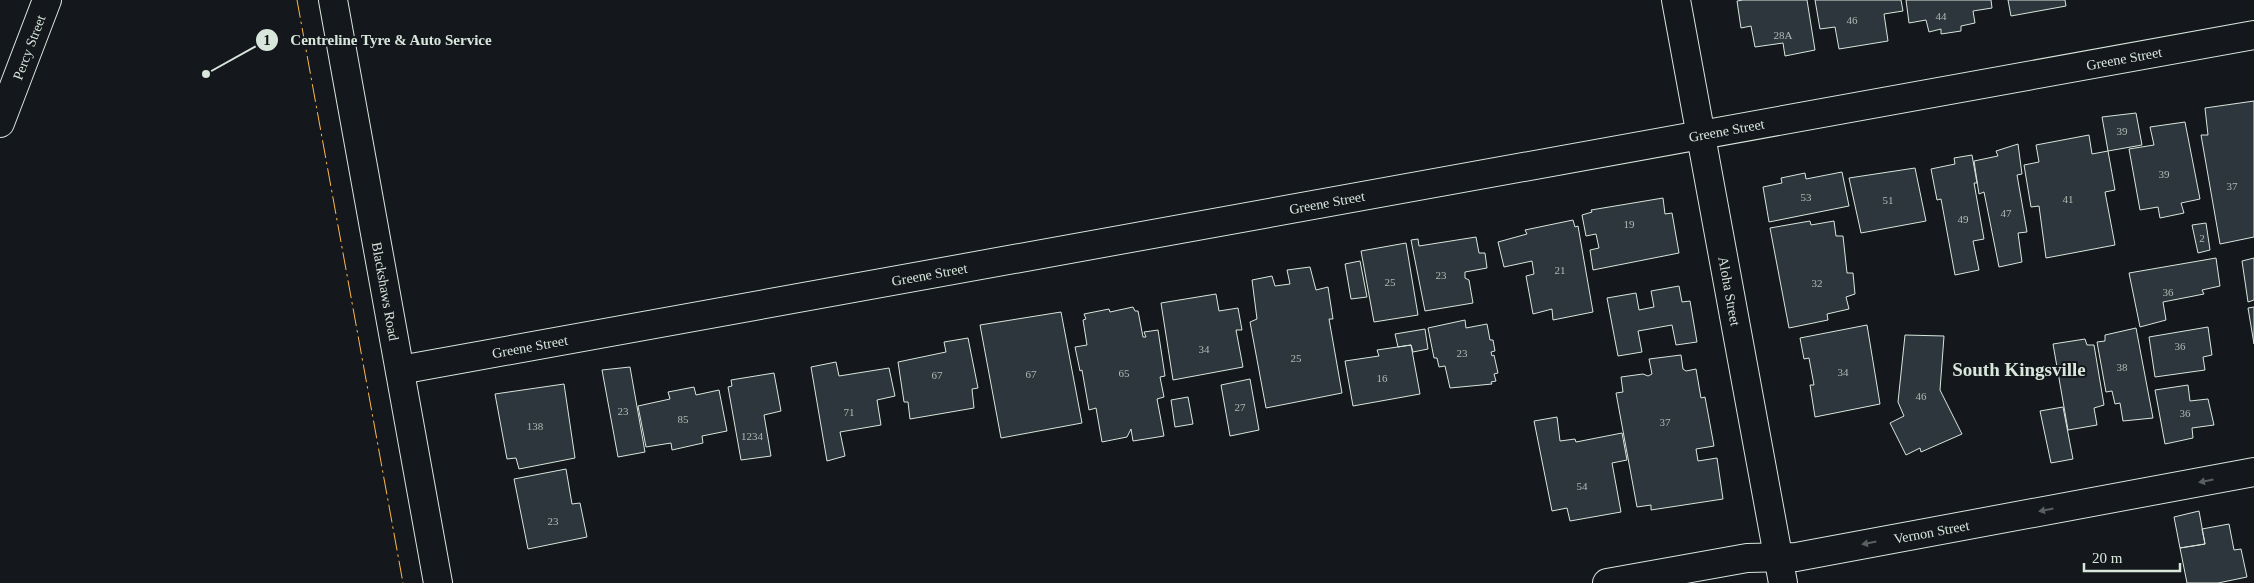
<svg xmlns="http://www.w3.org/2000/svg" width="2254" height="583" font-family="Georgia,serif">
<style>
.building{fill:#2c363c;stroke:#d8e6dc}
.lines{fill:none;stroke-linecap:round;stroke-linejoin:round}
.minor-casing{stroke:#d8e6dc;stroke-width:30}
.major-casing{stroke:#d8e6dc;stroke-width:30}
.minor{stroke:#14181c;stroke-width:28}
.major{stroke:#14181c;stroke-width:28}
.power{stroke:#ffb74d;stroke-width:1;stroke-dasharray:18 4 2.5 4;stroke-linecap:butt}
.oneway{fill:#59605f}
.labels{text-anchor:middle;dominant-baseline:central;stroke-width:4;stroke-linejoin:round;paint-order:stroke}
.number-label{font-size:11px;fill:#adbab4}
.street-label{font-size:14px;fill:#d8e6dc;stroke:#14181c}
.district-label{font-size:19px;font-weight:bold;fill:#d8e6dc;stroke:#14181c}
.leader{fill:none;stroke:#d8e6dc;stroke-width:2}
.callout-dot{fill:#d8e6dc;stroke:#14181c;stroke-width:2}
.mark-label{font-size:15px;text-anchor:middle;font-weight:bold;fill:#111}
.callout-label{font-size:15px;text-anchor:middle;font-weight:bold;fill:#d8e6dc;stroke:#14181c;stroke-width:4;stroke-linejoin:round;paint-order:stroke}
</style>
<rect width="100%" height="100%" fill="#14181c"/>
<path class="building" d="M1743,0H1807L1815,50L1785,56L1783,43L1755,47L1751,26L1741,28L1737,1Z
M1815,0H1901L1903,11L1884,14L1888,41L1839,49L1835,27L1820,29Z
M1906,0H1991L1992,8L1973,11L1975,23L1961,26V31L1941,34V29L1929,32L1926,20L1909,23Z
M2008,0H2065L2066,6L2011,16Z
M2254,101V237L2220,244L2201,135H2208L2205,108Z
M2136,113L2142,145L2108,151L2102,117Z
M2185,122L2200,199L2181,203L2184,213L2160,218L2158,207L2140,210L2129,149L2154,145L2150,127Z
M2089,135L2092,154L2108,151L2115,190L2105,192L2115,245L2046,258L2039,206L2031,207L2024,165L2039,162L2036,145Z
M2018,144L2022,174L2017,175L2027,232L2018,233L2022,262L1999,267L1984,192L1979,194L1974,161L1998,156L1996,151Z
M1972,155L1977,183H1974L1984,239L1973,241L1979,270L1955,275L1941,199L1937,200L1931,169L1955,164L1954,158Z
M1915,168L1926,221L1861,233L1849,178Z
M1842,172L1849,206L1769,222L1763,187L1782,183L1781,178L1805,173L1806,179Z
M1663,198L1665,214L1672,213L1679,253L1593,270L1590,250L1599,248L1596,234L1586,236L1582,215L1592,212L1591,210Z
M1573,220L1575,227L1578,226L1593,312L1553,320L1552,309L1533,314L1526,276L1534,274L1532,261L1504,267L1498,242L1527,234L1525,230Z
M1810,221L1811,225L1834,221L1836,236H1843L1847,273H1853L1855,294L1846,297L1849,309L1827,314L1828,320L1789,328L1770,228Z
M2206,223L2210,250L2198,253L2192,225Z
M1476,237L1479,253H1485L1487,268L1465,272V278L1469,280L1473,303L1425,311L1411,240L1418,239L1419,246Z
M1406,243L1418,315L1374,322L1361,251Z
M2216,258L2220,286L2202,290L2204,294L2163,302L2166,320L2140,327L2129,273Z
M2254,258V300L2248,302L2242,261Z
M1360,261L1367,297L1351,299L1345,264Z
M1310,267L1316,290L1328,287L1333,319H1329L1342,393L1266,408L1250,322L1257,319L1252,280L1272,276L1275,286L1290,284L1287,270Z
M1679,286L1682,302L1690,301L1697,342L1676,345L1672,325L1638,331L1642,352L1618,356L1607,298L1636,293L1639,310L1654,307L1651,291Z
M1216,294L1219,311L1238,308L1242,330H1236L1243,367L1173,380L1161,303Z
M1133,307L1135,311H1138L1143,337H1146L1144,332L1158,330L1165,376L1160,377L1164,397L1157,399L1164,436L1133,441L1131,429L1127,437L1102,442L1096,408L1089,410L1082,370L1080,371L1075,347L1087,345L1083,320L1086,319L1084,314L1109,309L1110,312Z
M2254,307V344L2248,308Z
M1061,312L1082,423L1001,438L980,325Z
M1465,320L1466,328L1487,324L1490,340H1493L1495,351L1491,352L1492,356L1494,355L1498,373L1494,374L1496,381L1491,382L1492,384L1450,388L1445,366L1439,367L1437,358H1434L1428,328Z
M1867,325L1880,404L1815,417L1810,385H1814L1809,358L1804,359L1800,338Z
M2208,327L2212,355L2203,357L2205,370L2155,377L2149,337Z
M2136,328L2153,418L2123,421L2120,403L2115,404L2112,391L2106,392L2097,342L2105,341V335Z
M1425,329L1428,349L1413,352L1411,345L1398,347L1395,334Z
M1905,335L1944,336L1940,390L1962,434L1921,452L1920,448L1906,455L1890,423L1904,416L1898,402Z
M968,338L978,388L972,389L974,408L910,419L908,402H904L898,362L946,352L944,342Z
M2085,339L2087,345H2094L2104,405L2094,408L2097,425L2068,430L2053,344Z
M1411,345L1420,394L1353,406L1345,361L1379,356L1377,350Z
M1681,355L1683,369L1686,371L1696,369L1701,398L1705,397L1714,446L1696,449L1698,461L1717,458L1723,499L1651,510V505L1637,507L1616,393L1623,392L1621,377L1643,374L1648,376L1652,374L1649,359Z
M836,362L839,376L889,368L895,396L877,400L881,425L840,432L845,456L827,461L811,367Z
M630,367L645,452L618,457L602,370Z
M774,373L781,411L764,415L771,456L741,460L728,387L732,386L731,380Z
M1250,379L1259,430L1230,436L1221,385Z
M564,384L575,458L519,469L516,458L507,459L495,394Z
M2188,385L2190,401L2208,399L2214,425L2192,428L2193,438L2165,444L2155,390Z
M694,387L696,395L719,390L727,431L702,436L703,443L672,450L671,443L646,447L638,406L670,399L668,392Z
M1188,397L1193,424L1175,427L1171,400Z
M2063,407L2073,459L2051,463L2040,411Z
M1557,417L1560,441L1575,439L1576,442L1622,433L1627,460L1612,463L1621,512L1570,521L1567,508L1552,511L1534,421Z
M566,469L572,504L580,503L587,537L528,549L514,479Z
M2199,511L2205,544L2180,548L2174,517Z
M2229,524L2234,550L2241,549L2247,577L2218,583H2187L2180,548L2205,544L2202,529Z"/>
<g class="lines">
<defs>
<g id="minor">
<path id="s1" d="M1676,0L1783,583"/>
<path id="s2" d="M0,123L47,0"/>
<path id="s3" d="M400,370L2254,35"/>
<path id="s4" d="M1607,583L1747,558L1796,557L2254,472"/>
</g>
<g id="major">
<path id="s5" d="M333,0L438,583"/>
</g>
</defs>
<use href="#minor" class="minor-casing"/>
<use href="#major" class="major-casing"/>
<use href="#minor" class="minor"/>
<use href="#major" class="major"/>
<path class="power" d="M297,0L403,583"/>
</g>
<defs><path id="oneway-solid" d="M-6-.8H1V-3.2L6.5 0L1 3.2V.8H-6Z" transform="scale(1.25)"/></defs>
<g class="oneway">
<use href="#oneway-solid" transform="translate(2206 481) rotate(169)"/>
<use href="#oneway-solid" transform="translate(2046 510) rotate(169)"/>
<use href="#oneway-solid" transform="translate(1869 543) rotate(169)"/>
</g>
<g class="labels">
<g class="number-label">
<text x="1941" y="16">44</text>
<text x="1852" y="20">46</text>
<text x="1783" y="35">28A</text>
<text x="2122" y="131">39</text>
<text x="2164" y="174">39</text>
<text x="2232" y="186">37</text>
<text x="1806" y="197">53</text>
<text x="2068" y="199">41</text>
<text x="1888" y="200">51</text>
<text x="2006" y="213">47</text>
<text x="1963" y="219">49</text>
<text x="1629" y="224">19</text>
<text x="2202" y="238">2</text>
<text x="1560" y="270">21</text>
<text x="1441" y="275">23</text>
<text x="1390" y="282">25</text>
<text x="1817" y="283">32</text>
<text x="2168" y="292">36</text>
<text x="2180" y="346">36</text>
<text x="1204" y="349">34</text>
<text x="1462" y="353">23</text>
<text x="1296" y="358">25</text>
<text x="2122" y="367">38</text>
<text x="1843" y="372">34</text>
<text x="1124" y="373">65</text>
<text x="1031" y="374">67</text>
<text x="937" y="375">67</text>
<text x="1382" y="378">16</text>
<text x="1921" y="396">46</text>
<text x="1240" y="407">27</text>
<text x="623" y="411">23</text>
<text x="849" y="412">71</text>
<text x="2185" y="413">36</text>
<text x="683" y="419">85</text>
<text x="1665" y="422">37</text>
<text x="535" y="426">138</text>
<text x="752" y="436">1234</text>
<text x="1582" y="486">54</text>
<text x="553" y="521">23</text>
</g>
<g class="street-label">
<text stroke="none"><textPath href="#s2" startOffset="81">Percy Street</textPath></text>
<text stroke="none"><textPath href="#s3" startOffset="1752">Greene Street</textPath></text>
<text stroke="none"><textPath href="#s3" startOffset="1348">Greene Street</textPath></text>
<text stroke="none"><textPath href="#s3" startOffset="942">Greene Street</textPath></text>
<text stroke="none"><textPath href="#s3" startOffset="538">Greene Street</textPath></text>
<text stroke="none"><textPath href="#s5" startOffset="296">Blackshaws Road</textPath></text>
<text stroke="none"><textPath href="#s1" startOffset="296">Aloha Street</textPath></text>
<text stroke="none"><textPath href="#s3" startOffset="132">Greene Street</textPath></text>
<text stroke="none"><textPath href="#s4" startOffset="329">Vernon Street</textPath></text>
</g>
<g class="district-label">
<text x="2019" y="369">South Kingsville</text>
</g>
</g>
<path class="leader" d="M206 74L267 40"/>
<g class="callout-dot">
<circle cx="206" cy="74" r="5"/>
<circle cx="267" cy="40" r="12"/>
</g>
<g class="mark-label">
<text x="267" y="45">1</text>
</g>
<g class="callout-label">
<text x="391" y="45">Centreline Tyre &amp; Auto Service</text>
</g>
<path d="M2084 563v8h96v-8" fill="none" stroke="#d8e6dc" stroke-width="2.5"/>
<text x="2092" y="563" font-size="15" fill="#d8e6dc" stroke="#14181c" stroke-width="4" paint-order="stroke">20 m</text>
</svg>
